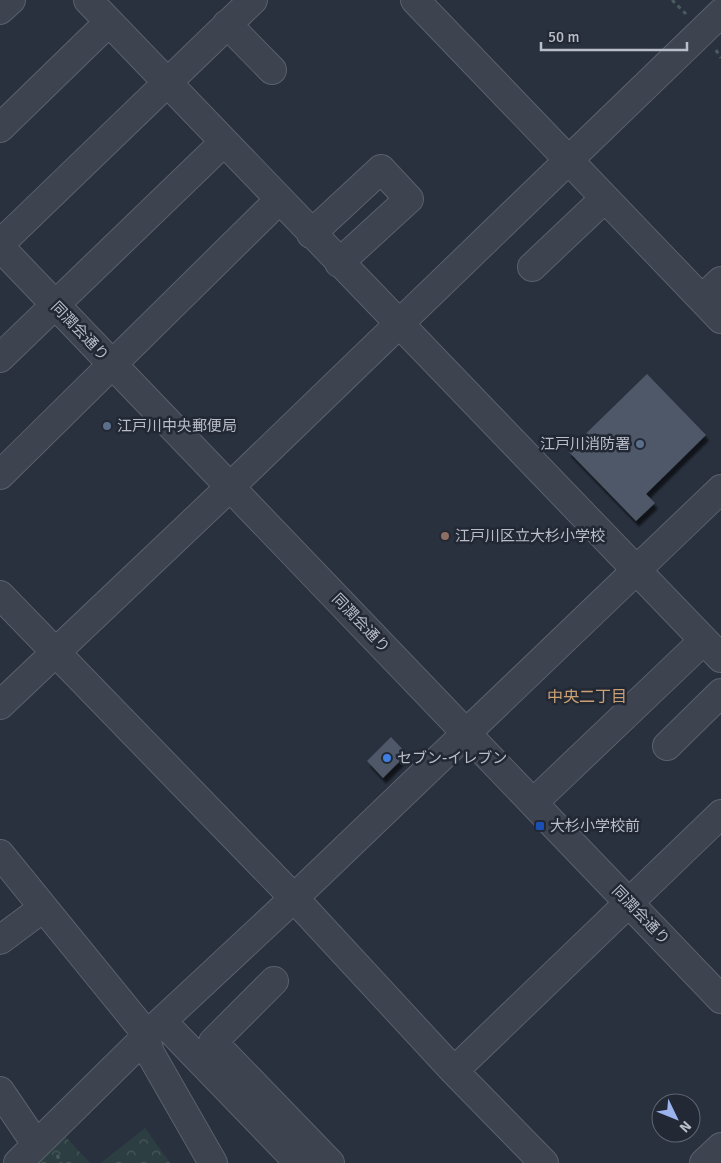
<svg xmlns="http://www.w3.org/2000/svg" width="721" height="1163" font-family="Signika,'Noto Sans JP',sans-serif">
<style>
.forest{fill:url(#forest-crowns)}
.building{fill:#505867;filter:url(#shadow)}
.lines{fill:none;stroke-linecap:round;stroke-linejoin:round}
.minor-casing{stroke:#5b616c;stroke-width:30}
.path{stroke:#4b5b5f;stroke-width:3;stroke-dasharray:4 4;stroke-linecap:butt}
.minor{stroke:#3d434f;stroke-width:28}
.service-dot{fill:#5c6f8a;stroke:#222834;stroke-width:2}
.education-dot{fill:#8d6e63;stroke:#222834;stroke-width:2}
.shop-dot{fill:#3f7fe0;stroke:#222834;stroke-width:2}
.transit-dot{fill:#1a4fb4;stroke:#222834;stroke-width:2}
.labels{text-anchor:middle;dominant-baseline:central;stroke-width:5;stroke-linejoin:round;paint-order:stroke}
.street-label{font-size:15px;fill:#babec9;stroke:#222834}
.poi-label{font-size:15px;fill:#babec9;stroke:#222834;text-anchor:start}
.neighbourhood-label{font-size:16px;fill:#caa074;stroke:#222834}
</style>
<defs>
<pattern id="forest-crowns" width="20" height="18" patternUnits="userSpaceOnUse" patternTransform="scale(1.25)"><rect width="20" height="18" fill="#2c3e41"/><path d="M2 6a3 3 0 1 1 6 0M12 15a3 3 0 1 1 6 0" fill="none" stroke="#48585b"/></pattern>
<filter id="shadow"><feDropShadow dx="3" dy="5.5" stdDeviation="1" flood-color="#0009"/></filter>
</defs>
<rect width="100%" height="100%" fill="#29313f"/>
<path class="forest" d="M145,1128L170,1163H101Z
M58,1129L90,1163H22Z"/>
<path class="building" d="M647,374L706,435L646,494L655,503L636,521L568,451Z
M391,737L407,754L383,778L367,761Z"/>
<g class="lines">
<defs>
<path id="minor" d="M88,0L721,658
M415,0L721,319
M0,10L11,0
M227,24L272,70
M0,128L109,22
M311,234L381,169L409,199L339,263
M0,244L253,0
M0,247L721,999
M532,267L605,198
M702,299L721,281
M0,358L224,142
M0,475L279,200
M0,595L294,898L454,1071L544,1163
M0,705L230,487L721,13
M667,746L721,693
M533,803L704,640
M0,854L144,1031L150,1053L213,1163
M0,940L43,908
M274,981L213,1042L330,1163
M162,1021L299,1163
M454,1071L721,814
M0,1091L36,1144
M18,1163L162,1021L294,898L721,489
M704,1163L721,1147"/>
</defs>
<use href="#minor" class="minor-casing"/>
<path class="path" d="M672,0L686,14
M716,50L721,58
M57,1155L61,1163"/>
<use href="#minor" class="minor"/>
</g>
<g class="service-dot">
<circle cx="107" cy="426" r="5"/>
<circle cx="640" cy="444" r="5"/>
</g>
<circle class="education-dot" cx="445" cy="536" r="5"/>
<circle class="shop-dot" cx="387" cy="758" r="5"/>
<rect class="transit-dot" x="535" y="821" width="10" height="10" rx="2.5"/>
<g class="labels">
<g class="street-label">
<text transform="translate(80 331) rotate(46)">同潤会通り</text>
<text transform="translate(361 623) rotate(46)">同潤会通り</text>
<text transform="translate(641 915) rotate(46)">同潤会通り</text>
</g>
<g class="poi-label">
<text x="117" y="426">江戸川中央郵便局</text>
<text x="630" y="444" text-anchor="end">江戸川消防署</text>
<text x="455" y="536">江戸川区立大杉小学校</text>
<text x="397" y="758">セブン-イレブン</text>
<text x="550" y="826">大杉小学校前</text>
</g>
<g class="neighbourhood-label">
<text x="587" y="697">中央二丁目</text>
</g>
</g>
<g transform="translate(676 1118) rotate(133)"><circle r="24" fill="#222834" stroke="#5f6470"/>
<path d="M0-4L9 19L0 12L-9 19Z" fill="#9bb4ed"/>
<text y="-8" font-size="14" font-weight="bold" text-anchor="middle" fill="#babec9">N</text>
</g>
<path d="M541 42v8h146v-8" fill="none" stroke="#babec9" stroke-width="2.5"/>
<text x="548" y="42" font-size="15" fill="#babec9" stroke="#222834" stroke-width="4" paint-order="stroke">50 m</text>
</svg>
